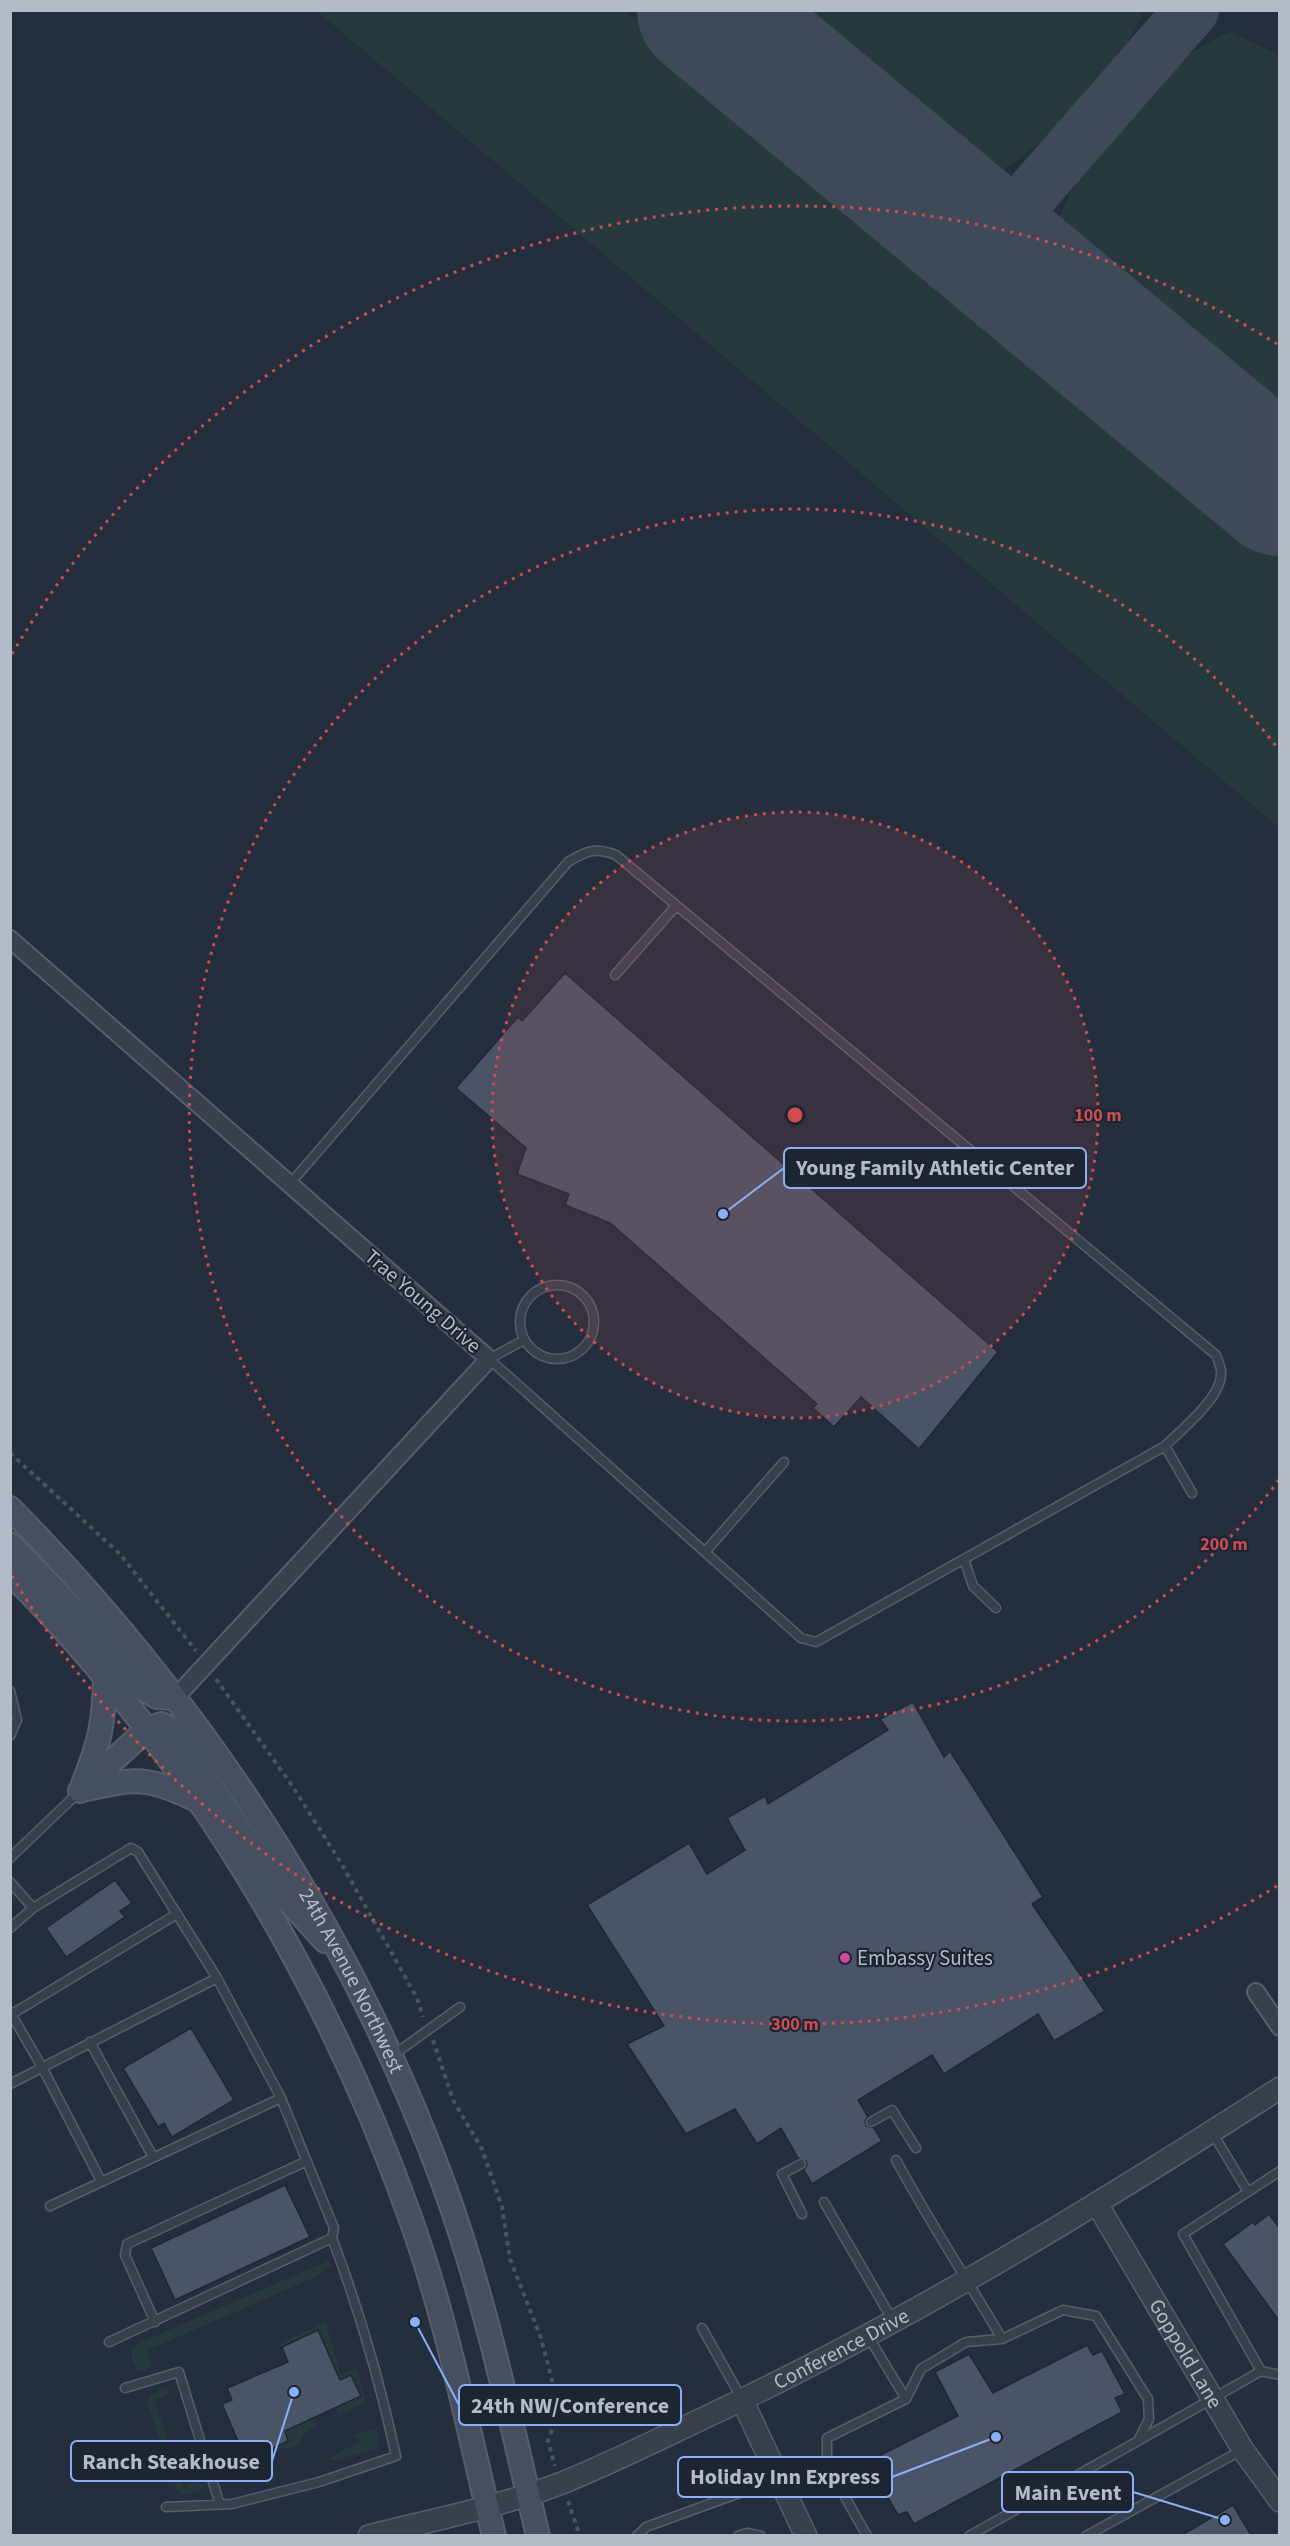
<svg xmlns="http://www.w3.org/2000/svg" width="1290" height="2546" font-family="'Source Sans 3',sans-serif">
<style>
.green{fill:#263a3e}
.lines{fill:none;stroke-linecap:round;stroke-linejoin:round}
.taxiway{stroke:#3f4958;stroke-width:54}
.runway{stroke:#3f4958;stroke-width:136}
.building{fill:#4a5466;stroke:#1f2734;stroke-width:1.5}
.service-casing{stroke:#565e6b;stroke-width:11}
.minor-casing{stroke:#565e6b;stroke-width:20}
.tertiary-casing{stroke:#565e6b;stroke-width:24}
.secondary-casing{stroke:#565e6b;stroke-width:26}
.path{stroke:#44575b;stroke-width:4;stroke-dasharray:4.5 4.5;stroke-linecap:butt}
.service{stroke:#38404d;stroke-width:8}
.minor{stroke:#38404d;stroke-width:16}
.tertiary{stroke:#38404d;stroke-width:21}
.secondary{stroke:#464f60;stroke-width:22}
.ring{fill:none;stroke:#ce4d50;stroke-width:3;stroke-dasharray:3 6}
.hotel-dot{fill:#d1479c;stroke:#1d2532;stroke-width:2}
.labels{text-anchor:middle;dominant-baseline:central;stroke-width:4.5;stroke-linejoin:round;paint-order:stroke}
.street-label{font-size:21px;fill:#b4bbc8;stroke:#1d2532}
.poi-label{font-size:21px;fill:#b4bbc8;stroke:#1d2532;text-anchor:start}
.centre{fill:#ce4d50;stroke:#1d2532;stroke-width:3}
.ring-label{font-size:18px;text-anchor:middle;font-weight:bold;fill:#ce4d50;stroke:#1d2532;stroke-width:4.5;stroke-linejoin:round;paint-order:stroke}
.leader{fill:none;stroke:#8cb0f5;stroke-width:2}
.callout-dot{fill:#8cb0f5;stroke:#1d2532;stroke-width:2}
.callout{fill:#1d2532;stroke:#8cb0f5;stroke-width:2}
.callout-label{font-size:22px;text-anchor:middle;font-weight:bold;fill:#b4bbc8}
</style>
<rect width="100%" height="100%" fill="#242e3d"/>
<path class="green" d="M317,11H626L1279,553V828Z
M771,11H1144C1118,71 1039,156 979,183Z
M1231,32L1279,55V432L1048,241L1076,181L1113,129L1168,68L1218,37Z
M328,2261L332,2265L322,2270V2274L146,2351L152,2366L144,2371H138L132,2362V2349L139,2343Z
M326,2322L340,2374L357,2369L366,2402L338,2416L335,2408L360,2395L351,2375L340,2380L319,2330L282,2347L281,2343Z
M164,2388L168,2389L170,2394L154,2400L184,2488L199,2481L203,2489L184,2495L177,2490L173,2479L147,2401L151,2395Z
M314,2417L317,2425L303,2434L299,2446L266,2452L288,2441L285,2431Z
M371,2429L375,2430L380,2435L376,2449L335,2461L327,2459L359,2442L355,2435Z"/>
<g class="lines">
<path class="taxiway" d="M987,245L1192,10"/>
<path class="runway" d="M705,10L1280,488"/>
</g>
<path class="building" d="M565,973L998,1352L919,1449L861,1397L834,1427L813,1408L817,1404L610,1223L565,1205L569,1194L517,1174L526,1148L456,1088L518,1017L522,1021Z
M913,1702L944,1757L950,1751L1043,1897L1032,1904L1105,2011L1054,2041L1038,2014L944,2074L932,2055L858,2100L868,2117L865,2121L866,2126L874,2128L882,2141L812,2184L804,2170L807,2165L806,2161L798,2158L781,2128L757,2144L735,2109L686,2134L627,2044L664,2026L587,1905L689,1843L707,1874L745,1850L727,1818L765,1796L768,1804L888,1730L880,1719Z
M115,1880L132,1903L120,1911L125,1917L66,1957L46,1928Z
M191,2028L234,2100L172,2137L164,2123L158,2127L123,2068Z
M285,2185L310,2237L175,2300L151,2248Z
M1269,2214L1280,2229V2322L1223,2244L1253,2222L1255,2225Z
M318,2330L340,2380L351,2375L361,2396L285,2431L288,2441L257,2456L255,2451L244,2455L222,2404L232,2400L227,2388L288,2362L282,2347Z
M1087,2345L1093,2355L1102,2351L1125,2394L1115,2398L1122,2412L914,2524L907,2512L898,2515L874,2474L882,2469L875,2458L958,2416L935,2372L969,2354L993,2393Z
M1233,2505L1251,2535H1182Z"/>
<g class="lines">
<defs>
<path id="service" d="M615,975L676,906
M289,1185L568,862C586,851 595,847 616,855L1216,1355C1218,1361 1222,1369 1221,1374C1221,1398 1181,1430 1165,1446
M520 1322a37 37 0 1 1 74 0a37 37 0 1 1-74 0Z
M524,1340L489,1359L801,1638L816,1642L964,1559L973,1586L996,1608
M705,1552L784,1462
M964,1559L1165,1446L1192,1493
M10,1691L17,1720L10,1736
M10,1858L80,1791
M10,1882L33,1908
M10,1928L33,1908L131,1848L138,1852L217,1978
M10,2012L42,2067L101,2181
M12,2014L177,1914
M90,2042L153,2157
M392,2056L460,2007
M10,2084L217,1978L281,2098L334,2228L332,2238L109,2342
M871,2122L892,2110L916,2148
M896,2160C929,2221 967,2279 1002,2339
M801,2164L782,2174L802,2214
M1248,2192L1280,2171
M824,2202L893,2321
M50,2206L281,2098
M155,2322L125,2255L127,2244L307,2161
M702,2328L742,2399
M868,2336L906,2399
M1261,2371L1280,2375
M125,2388L179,2372L220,2505
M1138,2441L1261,2371L1183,2234L1248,2192L1212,2132
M166,2507L232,2504L319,2482L396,2456C380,2382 359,2309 332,2238
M637,2536L646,2527L778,2479
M738,2536L747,2533L761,2536
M867,2536L827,2465V2438L906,2399L921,2369L966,2342L1002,2339L1063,2310L1096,2316L1148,2399L1149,2419L1138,2441L969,2536
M1086,2536L1242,2450"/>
<path id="minor" d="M10,939L489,1359L175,1698
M1256,1992L1280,2027"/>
<g id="tertiary">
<path id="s1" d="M1097,2204L1243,2450L1280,2501"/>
<path d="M742,2400L806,2536"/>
<path id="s2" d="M369,2536C432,2520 502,2506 562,2483C611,2463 659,2439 706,2417C908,2322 1093,2208 1280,2088"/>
</g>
<g id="secondary">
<path id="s3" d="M10,1508C201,1702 352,1932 445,2188C486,2301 510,2419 538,2536"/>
<path d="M10,1544L78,1614L142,1688L157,1697L175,1698"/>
<path d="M10,1573C190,1753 325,1978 410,2217C447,2320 468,2429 494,2536"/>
<path d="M83,1784C100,1742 104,1723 105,1677"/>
<path d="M82,1790C138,1778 144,1776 197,1800"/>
<path d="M80,1791L146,1730L161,1724L170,1728L183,1744L286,1898L325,1941"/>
</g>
</defs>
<use href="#service" class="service-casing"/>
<use href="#minor" class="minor-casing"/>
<use href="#tertiary" class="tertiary-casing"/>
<use href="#secondary" class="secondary-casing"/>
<path class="path" d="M10,1453L120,1554L196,1651
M216,1679L293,1787L341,1863L417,1998L423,2017
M433,2040L453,2100L482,2149L502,2207L510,2259L541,2338L556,2396L558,2414L548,2441L555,2466
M568,2501L580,2536"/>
<use href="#service" class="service"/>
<use href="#minor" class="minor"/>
<use href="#tertiary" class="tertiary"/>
<use href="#secondary" class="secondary"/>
</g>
<circle cx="795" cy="1115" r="303" fill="#ce4d50" fill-opacity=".12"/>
<g class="ring">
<circle cx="795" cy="1115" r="303"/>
<path d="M1279 1480A606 606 0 1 1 1279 750"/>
<path d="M1277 1886A909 909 0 0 1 12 1576M12 654A909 909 0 0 1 1277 344"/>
</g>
<circle class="hotel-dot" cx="845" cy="1958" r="6"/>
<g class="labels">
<g class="street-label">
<text transform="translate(423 1301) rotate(41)">Trae Young Drive</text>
<text stroke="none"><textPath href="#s3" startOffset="586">24th Avenue Northwest</textPath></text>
<text stroke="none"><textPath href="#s2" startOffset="510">Conference Drive</textPath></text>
<text stroke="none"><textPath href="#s1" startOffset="174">Goppold Lane</textPath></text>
</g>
<g class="poi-label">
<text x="857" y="1958">Embassy Suites</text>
</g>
</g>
<circle cx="795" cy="1115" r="9" class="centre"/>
<g class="ring-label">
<text x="1098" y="1121">100 m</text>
<text x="1224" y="1550">200 m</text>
<text x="795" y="2030">300 m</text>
</g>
<path class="leader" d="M723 1214L784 1168M415 2322L459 2405M294 2392L272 2461M996 2437L892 2477M1225 2520L1133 2492"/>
<g class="callout-dot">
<circle cx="723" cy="1214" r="6"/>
<circle cx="415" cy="2322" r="6"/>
<circle cx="294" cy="2392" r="6"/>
<circle cx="996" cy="2437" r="6"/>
<circle cx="1225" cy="2520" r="6"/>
</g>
<g class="callout">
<rect x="784" y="1148" width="302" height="40" rx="6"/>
<rect x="459" y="2385" width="222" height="40" rx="6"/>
<rect x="71" y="2441" width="201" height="40" rx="6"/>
<rect x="678" y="2457" width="214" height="40" rx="6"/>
<rect x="1002" y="2472" width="131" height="40" rx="6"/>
</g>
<g class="callout-label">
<text x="935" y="1175">Young Family Athletic Center</text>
<text x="570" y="2413">24th NW/Conference</text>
<text x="171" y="2469">Ranch Steakhouse</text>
<text x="785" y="2484">Holiday Inn Express</text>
<text x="1068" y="2500">Main Event</text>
</g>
<rect width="1290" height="2546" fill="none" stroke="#b4bbc8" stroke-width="24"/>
</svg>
